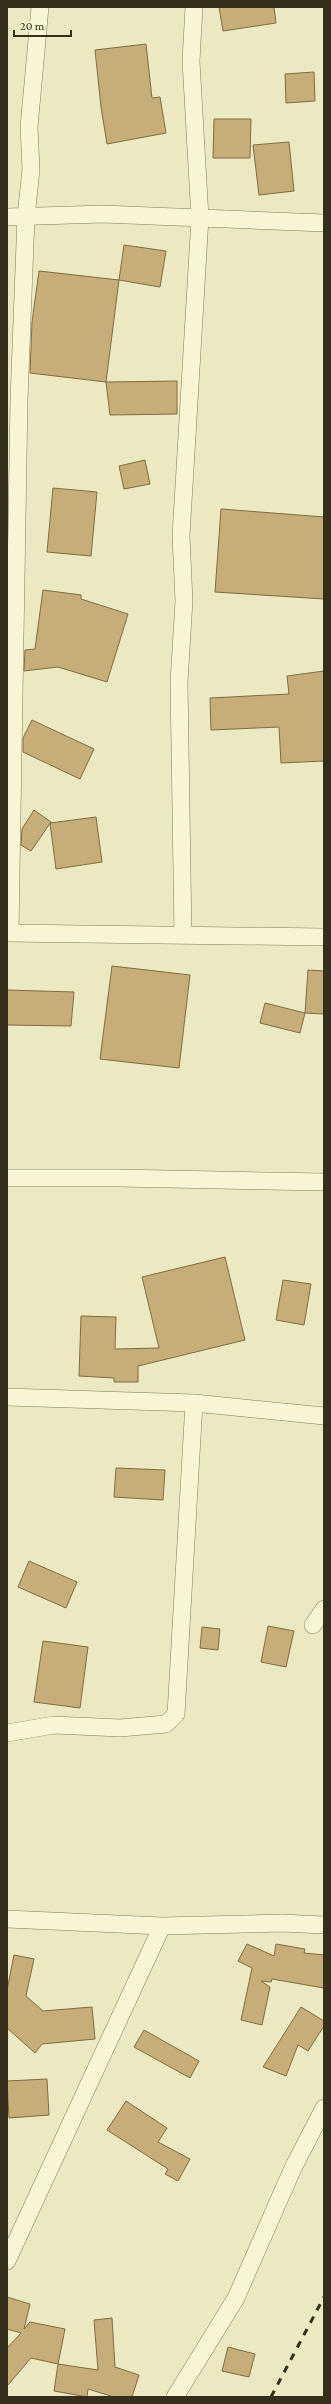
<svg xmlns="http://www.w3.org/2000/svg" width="331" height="2404" font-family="'Crimson Pro',serif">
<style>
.building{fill:#c7ae79;stroke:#816b41}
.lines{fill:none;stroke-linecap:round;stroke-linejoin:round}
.street-casing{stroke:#837b5a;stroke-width:18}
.street{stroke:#f7f5d4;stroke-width:17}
.rail{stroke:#342e1d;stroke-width:3;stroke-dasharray:7 7;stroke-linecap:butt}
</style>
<rect width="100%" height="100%" fill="#ebe9c1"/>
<path class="building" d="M219,7H274L276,23L223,31Z
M146,44L152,98L160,97L166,133L107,144L101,107L95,50Z
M314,72L315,101L286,103L285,74Z
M214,119H251L250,158H213Z
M289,142L294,191L259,195L253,145Z
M124,245L166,251L160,287L119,280Z
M39,271L119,280L106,382L30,373L32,322Z
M177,381V414L110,415L106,382Z
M145,460L150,484L124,489L119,466Z
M53,488L97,492L91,556L47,552Z
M221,509L324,517V599L215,592Z
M43,590L81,595V599L128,614L107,682L58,667L24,671L25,650L35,649Z
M324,671V761L281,763L279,727L211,730L210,698L289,694L287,676Z
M32,720L94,749L80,779L23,752V738Z
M34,810L51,822L31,851L21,845L22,829Z
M96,817L102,862L56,869L50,823Z
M112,966L190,975L179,1068L100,1059Z
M308,970L324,971V1014L305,1013Z
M7,990L74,992L71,1026L7,1025Z
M265,1003L305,1013L300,1033L260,1023Z
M225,1257L245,1340L138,1366V1382H114V1378L79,1376L81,1316L116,1317L115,1349L159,1348L142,1277Z
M283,1280L311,1284L304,1325L276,1320Z
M116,1468L165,1470L163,1500L114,1497Z
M29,1561L77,1582L66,1608L18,1587Z
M268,1626L294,1631L286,1667L261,1662Z
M202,1627L220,1629L218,1650L200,1648Z
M43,1641L88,1647L80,1708L34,1702Z
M247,1944L274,1956L276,1944L305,1949L304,1953L324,1955V1988L272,1979L271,1982L261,1981L270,1987L262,2025L241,2020L252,1968L238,1961Z
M14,1955L34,1959L26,1996L43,2011L92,2007L95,2039L42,2044L35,2053L7,2028V1990Z
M301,2007L324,2021V2026L308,2051L298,2045L286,2076L263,2067Z
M144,2030L199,2061L190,2078L134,2047Z
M47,2079L49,2115L9,2118L7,2081Z
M126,2101L167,2128L158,2142L190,2159L178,2181L165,2174L168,2169L107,2130Z
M7,2297L30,2304L24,2329L30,2322L65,2329L58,2364L31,2358L7,2386V2348L21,2333L7,2329Z
M112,2318L115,2367L139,2375L132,2397H114L88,2389L87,2397L54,2391L58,2364L98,2370L94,2320Z
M228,2347L255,2354L249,2377L222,2371Z"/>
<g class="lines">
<defs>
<path id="street" d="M7,217L103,214L324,223
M7,933L324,937
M10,933L19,400L26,217L31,169L29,127L40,7
M183,935L179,682L184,601L181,536L200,218L191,61L194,7
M7,1178H118L324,1182
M7,1397L194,1403L324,1416
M313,1625L324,1609
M7,1733L54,1725L120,1728L166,1724L176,1714L194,1403
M7,1919L162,1926L281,1923L324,1925
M7,2261L162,1926
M175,2397L236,2298L293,2168L324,2108"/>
</defs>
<use href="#street" class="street-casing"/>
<use href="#street" class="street"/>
<path class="rail" d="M271,2397L324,2297"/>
</g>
<rect width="331" height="2404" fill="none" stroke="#342e1d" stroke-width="16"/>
<path d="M14 30v6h57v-6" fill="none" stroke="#342e1d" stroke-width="2"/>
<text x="20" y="30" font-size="12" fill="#342e1d" stroke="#f3f2d0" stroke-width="3" paint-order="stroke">20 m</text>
</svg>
